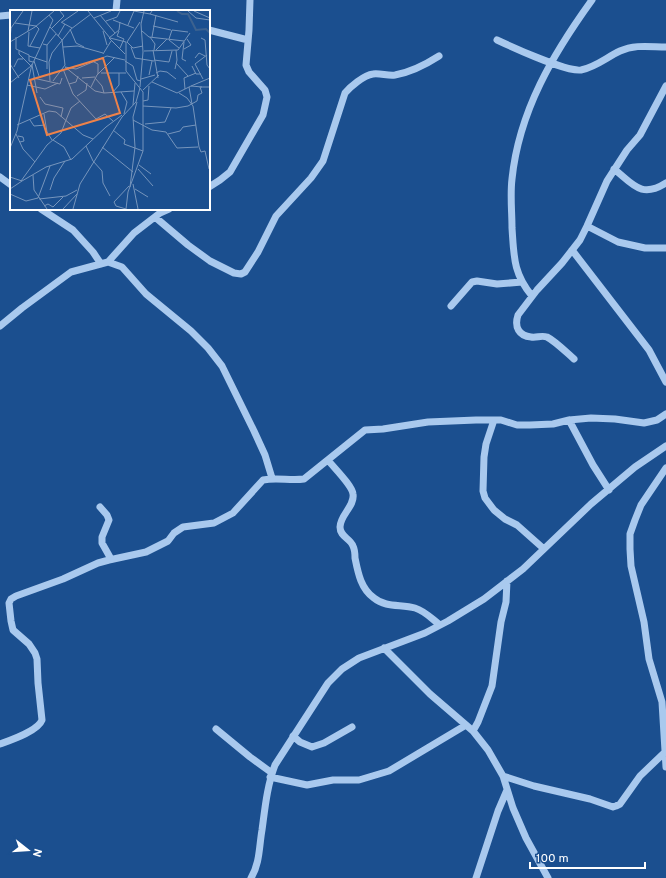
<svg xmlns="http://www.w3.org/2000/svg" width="666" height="878" font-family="Overpass,sans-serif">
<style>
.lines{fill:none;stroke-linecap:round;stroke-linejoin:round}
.minor{stroke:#a9c9ee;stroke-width:7}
.inset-river{fill:none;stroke:#3c6290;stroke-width:2}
.inset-road{fill:none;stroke:#7695bc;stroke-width:1}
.view{fill:#ee8249;fill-opacity:0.15;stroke:#ee8249;stroke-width:2}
.inset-edge{fill:none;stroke:#fff;stroke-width:2}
</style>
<rect width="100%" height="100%" fill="#1b4f8f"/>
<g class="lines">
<path class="minor" d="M116,11L117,0
M0,16L11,15
M209,30L248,40
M497,40C512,47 567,72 581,70C596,67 607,57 620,51C635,44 651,47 666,47
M614,169C633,184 641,199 666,183
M0,177L11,185
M209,187L220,180L230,172L263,115L267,97L265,90L249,72L246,65L249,30L250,0
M41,209L73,230L93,252L101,264
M155,217L188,245L210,261L234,273L241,274L245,272L258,252L276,216L311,178L323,161L345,93C350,87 364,75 373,74C380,73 388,76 395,75C412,72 425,65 439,56
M587,226L618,242L645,248H666
M572,250L649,350L666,382
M108,262L122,267L146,294L191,331L208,348L222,366L254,431L265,455L272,478
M532,296C513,273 514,256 512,228C512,212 510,195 512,179C519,111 553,54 592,0
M451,306L472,282L477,281L497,284L522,282
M0,326L22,308L71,272L108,262L134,233L160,213L169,209
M574,359C566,352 555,341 547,337C541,335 537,338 531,337C519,336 514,327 518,315L537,290L562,263L580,240L587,226L607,181L627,150L640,135L666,86
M494,420L486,444L484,457L483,491L485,498L494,510L505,519L517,525L544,549
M569,420L593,465L609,490
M328,460C334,468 352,485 353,494C355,506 340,515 340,527C340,537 350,538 353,546C355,550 355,554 355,558C358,573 361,589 374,598C386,608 401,604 415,608C425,611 432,619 440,625
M666,468L641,505L635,520L630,534V549L631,566L644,622L649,659L662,702L666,767
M100,507L107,515L109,520L102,537V543L111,559
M384,648L430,694L473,731L488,750L503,776L513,808L526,838L548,878
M216,729L250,757L272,773
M473,731L478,722L492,686L501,622L506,602L507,581
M293,736L300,742L312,747L324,743L352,727
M0,744C11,740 38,731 42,720L38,683L37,659L35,653L29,644L13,630L11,621L9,603L11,599L16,596L63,579L98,563L109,560L146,552L168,541L174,533L183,527L214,523L233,513L263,480C277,477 290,481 304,479L365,430L383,429L428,422L476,420H501L517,425H530L553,424L569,420L591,418L615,419L644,423L657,420L666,414
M503,776L534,786L590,799L613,807L616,806L620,804L640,776L664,753
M270,777L307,785L333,780H359L389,771L466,725
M251,878C260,863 259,847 262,830C265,808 267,786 275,765L328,683L342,669L359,658L425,633L448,621L484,599L523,569L591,504L635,467L666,446
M476,878L498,811L507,790"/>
</g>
<g transform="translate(10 10)">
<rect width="200" height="200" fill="#1b4f8f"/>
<path class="inset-river" d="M167,1L172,4H178L186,20L196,19L200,23"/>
<path class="inset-road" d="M78,1L100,28L116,32V61L133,82V141L118,182L116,199M178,1L186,8L200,10M184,1L200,8M140,4L168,12M90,5L105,23M84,8L101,1M103,10L124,18M96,11L107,7L110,1M51,12L62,18M52,12L68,1M110,12L109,20L99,28L115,44M5,13L26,16M118,15L124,1L140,4L142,1M143,16L161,20M40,17L52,30L55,55L43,71M41,19L54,6L50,1M60,19L66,33L74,37M18,21L22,1M93,21L97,35M109,21L107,26L114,29L110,38M132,21L139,27L174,31M19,22L18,36L30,38M48,26L55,14M6,27V39L19,45V51L23,52M140,27L145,34L144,40M142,27L146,5M191,28L195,30L197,55L200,59M0,29L1,18L13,1M159,29L162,20L178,22M159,30L169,38M0,32L25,17L44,1M117,32L130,12M117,32L123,38L133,36M174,32L172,49L176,51M33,34L37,35L46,24M37,35V59M20,36L29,19L26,16M53,37L68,36L93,43M121,37L125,48L144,51M174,39L181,35L177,29M143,40L148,68M146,40L157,29M9,41V44L21,56M134,41L168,40L180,23M93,44L101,31M19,46L37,52M185,48L189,43L195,46M144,50L159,52L162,41M24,51L29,66M82,51L88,54V64M115,51L123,56L127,70L131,71M166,53L178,66M0,54L9,68M182,56L186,64H191M4,57L8,49H13M55,57L85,81L94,83L124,81M55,57L66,59L97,46L115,50M53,59L63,84L86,109L95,104L103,111M165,59L167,50L166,40M91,63H116M146,63L150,61L157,62L166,69M139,65L142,51M23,68L50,74L52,68M72,68L85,67M85,68L92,76L94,83M131,69L145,65M193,69L185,54L197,45M40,71L39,52L42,43L61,19L81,4M142,72L167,83L181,76L192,77M0,73L21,56M59,74L66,72L68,66M17,75L35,79L48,73M181,76L200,68M81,77L87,65L105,47M130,77L133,42L131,14L134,1M179,77L182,94M175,79L174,68L186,63M133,80L149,65M103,82L109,75V63M111,82L117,92L114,104M27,83L22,55L43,10L39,5M169,83L177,88L183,96L189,137L191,142L195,141L199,159M67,86L76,80L77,73M30,87L35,94L53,98L51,107M133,91L138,90L139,76M123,95L125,73M133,96L166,98L178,96L187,91L188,85L192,83L190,77H200M34,104L37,122L42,130M20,110L24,116L35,115M56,110L61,98L70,91M123,110L142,120L156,122L167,138L188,137M135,114L155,112L161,98M7,115L39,101L46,102L73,125L83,129M103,120L115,130L114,134L133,141M6,124L13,139L25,152M158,124L170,121L173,117L186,115M8,126L13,127L14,131L10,132M43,130L54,137L61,150M76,136L83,151L92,161L93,173L100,186M92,137L123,162M0,138L7,121L22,54M129,155L141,164M128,159L143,176M23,165L24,180L37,199M0,167L12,171L36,157L62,149L96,117L112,105M11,171L37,135L51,123L56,110M123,174L128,199M120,177L125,137L123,107L127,92M0,179L12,171M125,179L138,187M40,180L44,168L55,151M0,184L16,191L28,188L40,156M29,189L56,186L67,180M34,196L38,194L43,197L53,187M53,199L67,184M63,199L70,174L112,107L126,92L130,78M116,199L106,196L104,192L119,176"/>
<path class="view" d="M93,48L110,103L37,125L20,70Z"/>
<rect width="200" height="200" class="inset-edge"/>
</g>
<g transform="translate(28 850) rotate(107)" stroke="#1b4f8f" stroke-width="3" paint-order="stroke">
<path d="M0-3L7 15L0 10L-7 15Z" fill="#ffffff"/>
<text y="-6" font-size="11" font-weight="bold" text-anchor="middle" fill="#ffffff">N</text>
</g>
<path d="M530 862v6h115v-6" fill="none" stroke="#ffffff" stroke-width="2"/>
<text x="536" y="862" font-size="12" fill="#ffffff" stroke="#1b4f8f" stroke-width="3" paint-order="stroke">100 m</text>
</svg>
